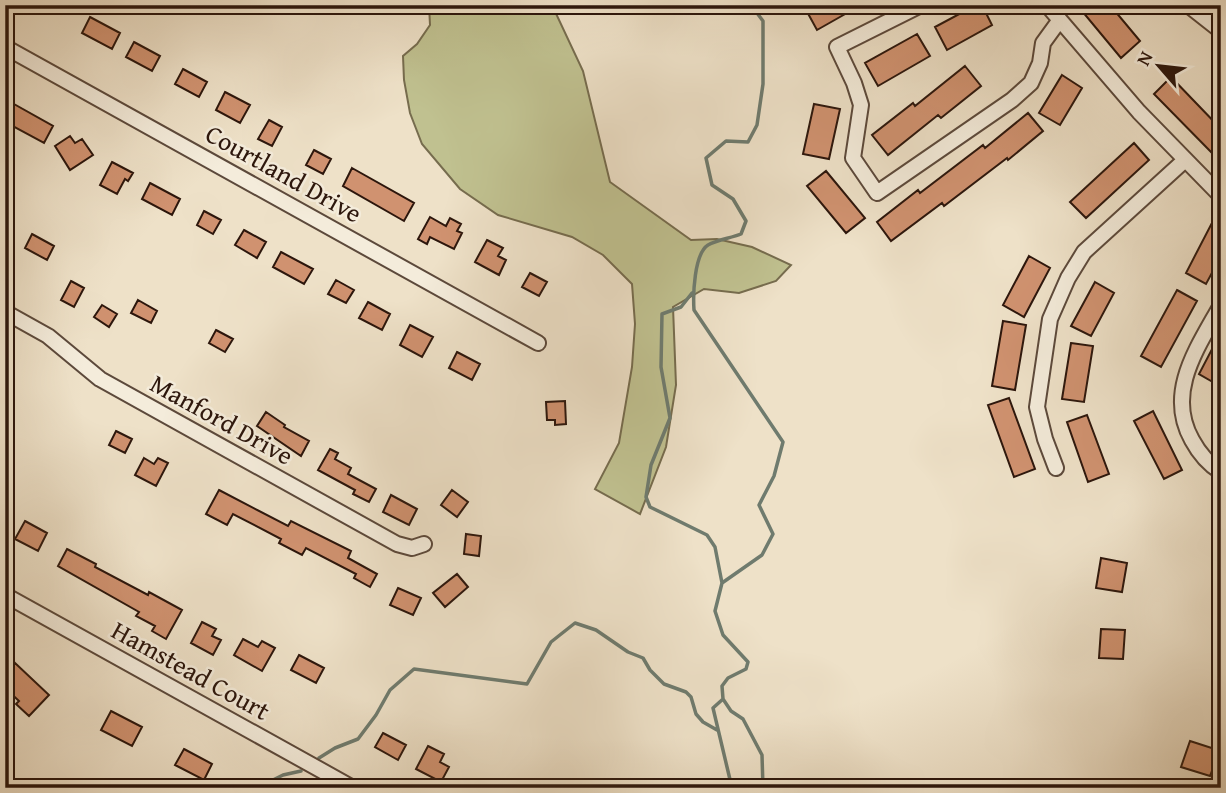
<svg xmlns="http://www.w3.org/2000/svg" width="1226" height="793" font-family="'Gentium Book Plus',serif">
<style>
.green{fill:#c0c190;stroke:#766c4e;stroke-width:2}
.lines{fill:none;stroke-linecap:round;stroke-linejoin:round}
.stream{stroke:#6f7b6e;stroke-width:3.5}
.building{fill:#d09270;stroke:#2c160c;stroke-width:2}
.minor-casing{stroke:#5c493b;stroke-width:18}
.minor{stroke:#f4ecdb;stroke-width:14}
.labels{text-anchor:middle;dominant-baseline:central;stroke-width:5;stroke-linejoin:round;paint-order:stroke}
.street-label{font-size:26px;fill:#2c160c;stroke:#f4ecdb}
</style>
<rect width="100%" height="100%" fill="#eee1c8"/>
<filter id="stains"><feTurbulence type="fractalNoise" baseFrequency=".00286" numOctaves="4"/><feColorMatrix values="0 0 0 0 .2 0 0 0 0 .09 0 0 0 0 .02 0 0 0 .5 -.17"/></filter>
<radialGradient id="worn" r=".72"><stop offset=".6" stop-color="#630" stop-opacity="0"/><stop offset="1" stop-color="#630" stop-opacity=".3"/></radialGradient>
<path class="green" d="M429,5H552L583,71L610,182L691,240L717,239L752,247L791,265L776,281L739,293L704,289L673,307L676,385L666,447L640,514L595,489L619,443L632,367L635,324L632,284L603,255L572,237L498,215L460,189L422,144L410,113L404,80L403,56L417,44L430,25Z"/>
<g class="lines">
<path class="stream" d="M692,293L681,307L662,314L661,367L670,418L651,465L646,497L650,507L707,535L715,547L722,583L715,611L723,635L748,662L746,669L728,678L722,686L723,699L731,711L743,719L762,755L763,788
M722,583L762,555L773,534L759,505L774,476L783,442L694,310C693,295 694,254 708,245C717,240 731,238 741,234L746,221L733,199L712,185L706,158L726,141L748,142L757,125L763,84V21L751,5
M723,699L713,708L732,788
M319,758L335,748L358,739L376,715L390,690L414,669L527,684L551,642L575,623L596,630L628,652L643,658L650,670L664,684L686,692L691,697L696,714L703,722L717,730
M257,788L283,775L301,771"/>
</g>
<path class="building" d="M810,5H861L817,30L805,8Z
M976,5H982L992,25L947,50L935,27Z
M1077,5H1110L1140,41L1121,58Z
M90,17L120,33L112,49L82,33Z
M917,34L930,56L878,86L865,63Z
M134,42L160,56L152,71L126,57Z
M965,66L981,86L941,118L938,115L888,155L872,135L913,103L915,106Z
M183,69L207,82L199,97L175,84Z
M1062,75L1082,88L1060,125L1039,113Z
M1171,77L1221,129V150L1215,156L1154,94Z
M225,92L250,105L240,123L216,110Z
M5,99L53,126L44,143L5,122Z
M814,104L840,109L829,159L803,154Z
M1028,113L1043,131L1008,160L1007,158L944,206L942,203L891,241L877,222L918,190L920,193L983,145L985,148Z
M269,120L282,127L272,146L258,139Z
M70,136L75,143L82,139L93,155L70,170L55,146Z
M1134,143L1149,160L1086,218L1070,202Z
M314,150L331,159L323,174L306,165Z
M112,162L133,173L128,181L125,179L117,194L100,185Z
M352,168L414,203L404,221L343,186Z
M826,171L865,218L846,233L807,186Z
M150,183L180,199L172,215L142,199Z
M204,211L221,220L213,234L197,225Z
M430,217L446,226L450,218L461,224L457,231L462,233L454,249L430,237L427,244L418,239Z
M1214,219L1221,222V256L1206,284L1186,273Z
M244,230L266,242L257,258L235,245Z
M32,234L54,246L47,260L25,248Z
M487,240L503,248L498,256L506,260L499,275L475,262Z
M281,252L313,269L304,284L273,267Z
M1029,256L1050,268L1024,317L1003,305Z
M530,273L547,282L539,296L522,287Z
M336,280L354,290L346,303L328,294Z
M71,281L84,288L74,307L61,300Z
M1095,282L1114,293L1091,336L1071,326Z
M1177,290L1197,301L1161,367L1141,356Z
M138,300L157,311L151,323L131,313Z
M368,302L390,314L382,330L359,318Z
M102,305L117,314L109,327L94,317Z
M1003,321L1026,325L1015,390L992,386Z
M410,325L433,337L422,357L400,345Z
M216,330L233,339L225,352L209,343Z
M1221,332V380L1218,385L1199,374Z
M1071,343L1093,346L1084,402L1062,399Z
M457,352L480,364L472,380L449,368Z
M1009,398L1035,469L1014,477L988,405Z
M565,401L566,424L555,425V420H547L546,402Z
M1153,411L1182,470L1164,479L1134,421Z
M266,412L285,425L284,427L309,441L301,456L257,426Z
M1087,415L1109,474L1088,482L1067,422Z
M116,431L132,439L125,453L109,445Z
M330,449L338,453L335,459L351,468L348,474L376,489L369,502L353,494L355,490L318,470Z
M144,458L154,464L158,458L168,463L156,486L135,475Z
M219,490L288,526L291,521L351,551L348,558L377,574L370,587L354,578L356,574L306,548L302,555L279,543L281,539L233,514L227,525L206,514Z
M452,490L468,502L457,517L441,505Z
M391,495L417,509L409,525L383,512Z
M25,521L47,533L38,551L15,539Z
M466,534L481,536L479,556L464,554Z
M67,549L96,564L95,567L148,595L149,592L182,610L166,639L152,631L155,626L136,616L139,612L58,566Z
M1101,558L1127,563L1122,592L1096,588Z
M457,574L468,587L445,607L433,593Z
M398,588L421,598L413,615L390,605Z
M202,622L216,629L212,636L221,640L213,655L191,643Z
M1101,629L1125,630L1123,659L1099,658Z
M243,639L258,647L262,641L275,648L262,671L234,655Z
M299,655L324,668L316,683L291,670Z
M15,663L49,695L29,716L16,704L19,701L5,688V673Z
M111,711L142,727L132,746L101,730Z
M383,733L406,745L398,760L375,747Z
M1190,741L1221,751V765L1215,763L1210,776L1181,767Z
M428,746L444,754L440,762L449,767L441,782L416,769Z
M184,749L212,764L204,780L175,765Z"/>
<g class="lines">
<defs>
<path id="minor" d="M921,5L837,47L854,83L861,105L853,158L877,193L1012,100L1031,83L1040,63L1043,43L1059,21
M1047,5L1139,112L1221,196
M1188,5L1221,31
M5,47L538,343
M1221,305C1198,347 1165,392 1192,440C1199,453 1208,464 1221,472
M5,312L48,336L100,379L397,544L412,548L424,544
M1056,468L1045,439L1037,407L1050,319L1068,278L1084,252L1185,160
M5,595L353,788"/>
</defs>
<use href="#minor" class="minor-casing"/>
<use href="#minor" class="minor"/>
</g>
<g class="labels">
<g class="street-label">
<text transform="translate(284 173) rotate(29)">Courtland Drive</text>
<text transform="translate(222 419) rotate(29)">Manford Drive</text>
<text transform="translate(191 670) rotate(29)">Hamstead Court</text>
</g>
</g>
<rect width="1226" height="793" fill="none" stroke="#eee1c8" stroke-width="28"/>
<rect x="7" y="7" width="1212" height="779" fill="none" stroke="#2c160c" stroke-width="3.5"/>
<rect x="14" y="14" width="1198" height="765" fill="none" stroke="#2c160c" stroke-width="2"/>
<g transform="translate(1159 66) rotate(298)" stroke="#f4ecdb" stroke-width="5" paint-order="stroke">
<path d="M0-5L12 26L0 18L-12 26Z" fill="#2c160c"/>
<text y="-10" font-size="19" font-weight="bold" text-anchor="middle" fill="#2c160c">N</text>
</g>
<rect width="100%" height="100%" filter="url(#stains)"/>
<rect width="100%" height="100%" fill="url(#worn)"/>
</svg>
